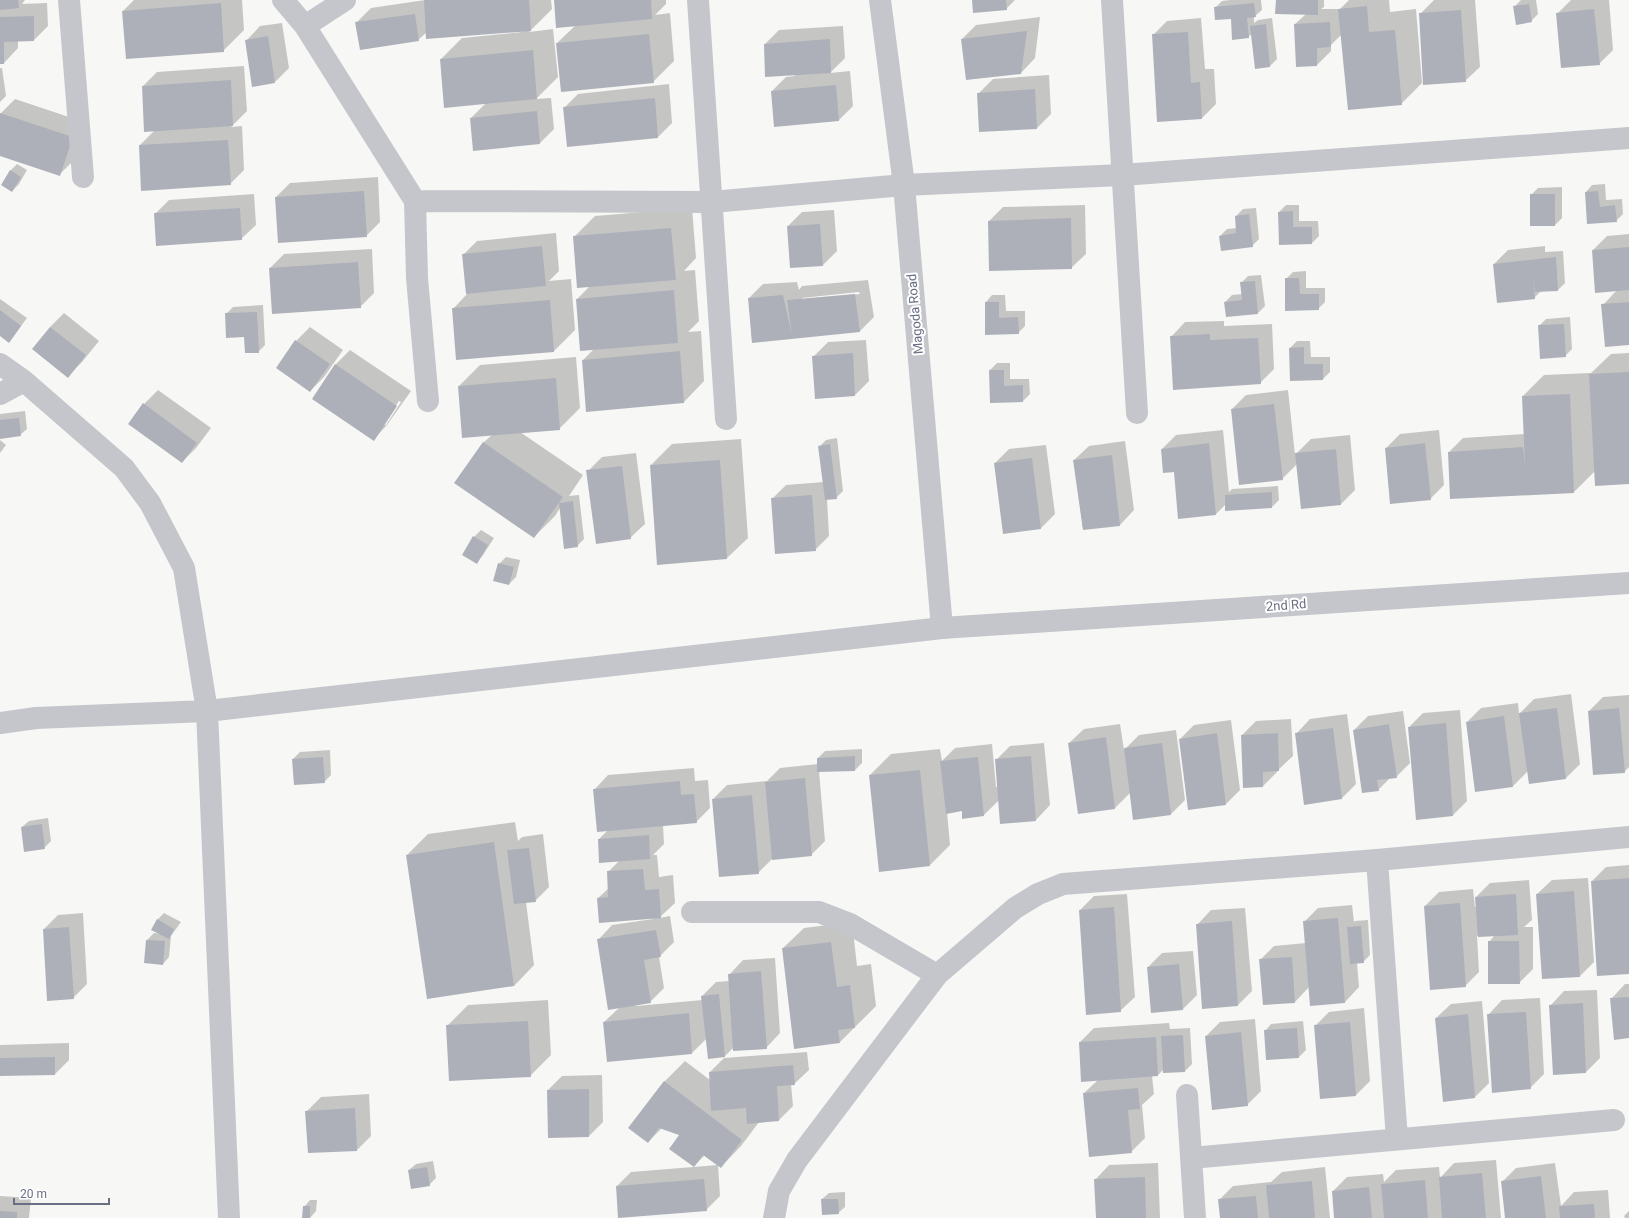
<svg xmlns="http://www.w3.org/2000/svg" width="1629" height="1218" font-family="Roboto,sans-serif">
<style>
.shadow{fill:#0003;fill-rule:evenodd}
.building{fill:#adb0b9}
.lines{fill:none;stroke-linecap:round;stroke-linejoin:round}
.minor{stroke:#c4c6cb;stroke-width:22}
.tertiary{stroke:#c4c6cb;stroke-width:22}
.labels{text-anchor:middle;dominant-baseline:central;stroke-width:4;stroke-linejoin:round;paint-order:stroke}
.street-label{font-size:13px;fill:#696f84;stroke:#fff}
</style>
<rect width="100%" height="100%" fill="#f7f8f5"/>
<path class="shadow" d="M0,0H25L22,4L47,3L48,26L34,40H18V48L4,63H0Z
M134,0H242L244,30L223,51L123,11Z
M425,0H551L552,9L529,32L553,29L558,77L536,99L551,98L554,129L539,144L471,118L486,103L441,59L462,38L522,32L521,31L427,32L418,40L357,22L371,8Z
M555,0H666V4L655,15L670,13L674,61L653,82L557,43L576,25Z
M973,0H1015L1006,9Z
M1230,0H1261L1262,10L1254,17V23L1258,20L1272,18L1277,59L1270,66L1256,68L1252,34L1248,37L1231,17L1215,8L1222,1Z
M1277,0H1324V7L1321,9H1340L1349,0H1389L1390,12L1416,9L1422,83L1401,104L1342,34L1331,45V51L1317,65L1295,24L1306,14Z
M1434,0H1475L1480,67L1465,81L1420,14Z
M1521,0H1536L1538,14L1531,21L1514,7Z
M1571,0H1609L1613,50L1599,64L1557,14Z
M1040,17L1035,58L1021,73L962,39L976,25Z
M1201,18L1205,69H1214L1216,104L1202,118L1153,35L1167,21Z
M282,23L289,68L275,82L246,41L260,26Z
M843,26L845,58L830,73L850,71L853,106L839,120L772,91L786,77L795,76L794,74L765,44L779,30Z
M244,66L247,111L231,127L242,126L244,170L230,184L140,145L155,130L145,131L143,86L157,72Z
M0,68H2L6,96L0,102Z
M1049,75L1051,114L1037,128L979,93L993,79Z
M669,84L672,123L658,137L568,146L564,108L578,94Z
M15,99L87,123L73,161L59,175L0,155V116L1,113Z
M17,164L27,170L19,184L12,191L10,171Z
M378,177L380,222L366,236L276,197L290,183Z
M1605,184L1606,200L1622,199L1623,214L1616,221L1588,223L1586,192L1592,185Z
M1562,187V218L1555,225L1531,195L1538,188Z
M254,194L256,225L241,239L155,214L169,200Z
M1085,205L1086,254L1071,268L989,221L1003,207Z
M1286,205H1299V221H1318L1319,236L1312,243L1280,244L1279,212Z
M692,208L696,258L684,271L695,270L699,321L688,332L701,331L704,381L684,402L587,411L583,360L594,349L577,299L590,286L574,237L595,216Z
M1256,208L1259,239L1252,246L1220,236L1227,229L1237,228L1236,216L1243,209Z
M834,210L837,251L823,265L788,226L802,212Z
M556,233L559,271L549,281L571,279L575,330L554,351L453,309L467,294L463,255L477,241Z
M1629,234V344L1603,305L1617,290L1593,250L1607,236Z
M1545,246V252L1563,251L1565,283L1558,290L1541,291L1534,298L1494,264L1508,250Z
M372,249L374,293L360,307L270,268L284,254Z
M1306,271V288H1325V302L1318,309L1286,310V279L1293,272Z
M1261,275L1265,306L1258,313L1227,316L1225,302L1232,295L1242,294L1241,283L1248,276Z
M868,280L874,317L860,331L752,342L749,298L763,284L797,282L799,290L802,286ZM859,292L860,294L802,300V298Z
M992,295H1005L1006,311H1025V326L1018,333L986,334V302Z
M0,299L27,318L9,342L0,335Z
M263,305L265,345L258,352L226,314L233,307Z
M64,313L99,341L82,362L68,376L50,327Z
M1570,317L1572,349L1565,356L1539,326L1546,319Z
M1224,321V326L1272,324L1274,369L1260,383L1171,337L1185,322Z
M310,327L343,350L324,377L310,391L296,341Z
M866,340L869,381L855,395L814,356L828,342Z
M1297,341H1310L1311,357H1330V372L1323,379L1291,380L1290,348Z
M350,350L411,391L387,425L373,440L313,398L336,364ZM399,401L401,402L386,425H383Z
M1629,353V483L1595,471L1574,492L1449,452L1463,438L1525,434L1523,396L1544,375L1591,373L1611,354Z
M576,357L580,408L559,429L520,432L583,475L569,496L579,495L584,539L577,546L560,508L555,516L534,537L456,483L484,442L492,435L459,386L480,365Z
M997,363H1010V379H1029L1030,394L1023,401L991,402L990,370Z
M158,390L211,428L196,448L182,462L144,404Z
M1288,390L1295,455L1311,439L1350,435L1355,490L1341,504L1297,464L1282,479L1232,409L1246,395Z
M25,411L27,429L20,435L0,438V414Z
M1223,430L1229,492L1232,489L1278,486L1279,500L1272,507L1226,510V504L1216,514L1175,471L1162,449L1176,435Z
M1439,430L1444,485L1430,499L1391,503L1386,448L1400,434Z
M837,438L843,491L836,498L827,499L829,536L815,550L772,499L786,485L824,482L819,447L826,440Z
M741,439L748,538L727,558L651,465L672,444Z
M0,440L6,445L0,453Z
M1125,441L1134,510L1120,525L1083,529L1074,460L1089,446Z
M1046,445L1055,514L1041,528L995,463L1009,449Z
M636,453L645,524L630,538L588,471L602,457Z
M481,530L494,538L483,555L477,562L474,537Z
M506,557L520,560L516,577L509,584L499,564Z
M1571,694L1580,764L1566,778L1529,783L1528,771L1513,786L1467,722L1481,708L1518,703L1519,714L1534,699Z
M1629,695V767L1624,772L1589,711L1603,697Z
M1460,710L1467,801L1453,815L1417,819L1409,727L1423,713Z
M1403,711L1410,763L1396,777H1391L1378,790L1354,730L1368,716Z
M1347,714L1356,784L1342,798L1305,803L1296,734L1310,719Z
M1291,719L1293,756L1277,771V772L1263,786L1244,787L1242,735L1256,721Z
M1231,720L1240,790L1226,804L1180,739L1194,725Z
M1120,724L1124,750L1139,735L1176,730L1185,800L1171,814L1134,819L1131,792L1115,808L1079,813L1069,743L1084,729Z
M1044,743L1050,805L1036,820L999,800L984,815L963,810L947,812L950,845L929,866L870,775L891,754L940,749L942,761L955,748L992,744L996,787H998L996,760L1010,746Z
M862,749V763L855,770L819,771L825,841L811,855L772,859L758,873L713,799L727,785L767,781L780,768L818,764V758L825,751Z
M330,750L331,775L324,782L293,759L300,752Z
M694,768L695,781L708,780L710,808L696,822L663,825L664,844L653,855H657L659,877L673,875L675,903L659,918L670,916L674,942L659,957L664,988L650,1002L635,1005L636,1006L703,1000L702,996L716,982L729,981V975L743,960L775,958L780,1033L766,1048L734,1047L725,1056L707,1038L692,1053L604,1022L620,1007L598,940L612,925L653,919V917L598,898L609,888L608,872L619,861L599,839L608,830L594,790L608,775Z
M48,818L51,841L44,848L22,827L29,821Z
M515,822L518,841L522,837L543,834L549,887L535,901L526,902L534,965L514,986L407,855L428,834Z
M1629,865V973L1592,881L1606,867Z
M1588,878L1594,962L1580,976L1537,894L1552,880Z
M1529,880L1532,920L1524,927H1533V969L1519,983L1489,942L1495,935L1477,936L1479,972L1465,986L1425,906L1439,892L1473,889L1475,907H1477L1476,897L1490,883Z
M1127,894L1135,997L1120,1011L1080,910L1094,896Z
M1352,905L1354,922L1355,921L1368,920L1370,955L1363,962L1357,963L1359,987L1345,1002L1309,987L1295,1002L1264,1004L1260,960L1274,946L1306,943L1304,922L1318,908Z
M1245,908L1252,991L1238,1005L1197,925L1211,910Z
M83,913L87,984L73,998L44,929L58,915Z
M164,913L181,922L171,936L169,957L163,964L147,940L154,933L161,934L157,920Z
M852,922L857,966L871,964L876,1006L840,1042L783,948L804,928Z
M1193,951L1197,995L1183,1009L1148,967L1162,953Z
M1625,984H1629V1037L1611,999Z
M1597,990L1600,1058L1586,1072L1554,1074L1550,1006L1564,991Z
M1540,998L1544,1074L1530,1088L1488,1015L1502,1000Z
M548,1000L551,1055L530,1076L447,1026L468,1005Z
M1482,1001L1489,1083L1475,1097L1436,1018L1451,1004Z
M1364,1008L1370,1081L1356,1095L1315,1026L1329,1012Z
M1255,1019L1261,1091L1247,1105L1206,1036L1220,1022Z
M1303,1021L1306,1050L1299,1057L1265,1031L1271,1024Z
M1169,1023L1170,1029L1190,1028L1192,1064L1185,1071L1164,1072V1069L1158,1075L1152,1076L1154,1094L1142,1105L1145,1138L1131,1152L1084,1093L1098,1080L1080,1042L1094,1028Z
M69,1043V1060L55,1074L0,1075V1045Z
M807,1052L809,1070L794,1084H791L793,1106L779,1120L759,1122L741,1146L721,1167L705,1155L694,1166L681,1134L662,1128L648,1142L664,1082L685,1061L710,1080V1072L724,1058Z
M602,1075L603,1122L589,1136L549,1137L548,1090L562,1076Z
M369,1094L371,1136L357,1150L307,1111L321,1097Z
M1496,1160L1501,1218H1335L1333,1191L1347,1177L1383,1174L1384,1182L1396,1170L1439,1167L1440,1178L1454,1163Z
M433,1161L436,1178L429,1185L409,1170L416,1164Z
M1158,1163L1160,1218H1097L1095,1180L1109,1165Z
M1555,1163L1561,1206L1574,1192L1608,1190L1610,1218H1506L1502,1182L1516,1168Z
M718,1165L720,1196L706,1210L617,1186L631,1172Z
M1325,1167L1330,1218H1221L1219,1200L1233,1186L1271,1182L1282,1172Z
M845,1192V1207L838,1213L822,1199L829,1193Z
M0,1196L31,1198L29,1218H0Z
M310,1200H317L316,1211L310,1218L304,1207Z
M1629,1211V1218H1625L1624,1216Z"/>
<path class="building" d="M0,0H18L19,8L0,10Z
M424,0H529L531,31L426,39Z
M554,0H651L652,19L556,28Z
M972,0H1006L1007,10L973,13Z
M1276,0H1318V15L1275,14Z
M221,3L224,52L126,59L122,11Z
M1254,3L1256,17L1247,18L1249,38L1232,40L1231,19L1215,20L1214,7Z
M1529,4L1532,22L1516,25L1513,6Z
M1367,6L1369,32L1395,30L1402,105L1348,110L1338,9Z
M1594,9L1600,65L1561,68L1556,13Z
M1461,10L1466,82L1423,85L1419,13Z
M415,14L419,41L360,50L355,22Z
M34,16V41L4,42V64H0V17Z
M1330,22L1331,47L1317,48V66L1296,67L1294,24Z
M1266,24L1270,67L1255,69L1250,26Z
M1027,31L1021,74L966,80L961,39Z
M1188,32L1191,83L1200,82L1202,119L1157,122L1152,34Z
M649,34L654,83L561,92L556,43Z
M268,36L275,83L252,87L245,40Z
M830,39L831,73L765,77L764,44Z
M533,50L537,99L444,108L440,59Z
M231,80L233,126L144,132L142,86Z
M836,85L839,121L774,127L771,91Z
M1035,89L1037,129L979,132L977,93Z
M655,98L658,138L567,147L563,107Z
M537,111L540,144L473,151L470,118Z
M0,113L73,137L60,176L0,156Z
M228,140L231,185L141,191L139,145Z
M10,170L21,177L12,192L1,185Z
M364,191L367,237L278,243L275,197Z
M1598,191L1600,207L1615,205L1617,222L1587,224L1585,192Z
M1530,194H1555V226H1530Z
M240,208L242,240L156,246L154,213Z
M1293,211V227H1312V244L1279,245L1278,212Z
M1249,214L1253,247L1221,251L1219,236L1236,233L1235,216Z
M1071,218L1072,269L989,271L988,221Z
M820,224L823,266L790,268L787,226Z
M671,228L676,280L577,288L573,236Z
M542,246L546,286L466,294L462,254Z
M1629,247V290L1595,293L1592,250Z
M1556,257L1558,291L1535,292L1533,279L1535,299L1497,303L1493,264Z
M358,262L361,308L272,314L269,268Z
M1285,278H1299L1300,294H1319V310L1285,311Z
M1255,281L1258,314L1226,317L1224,302L1242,300L1240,282Z
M674,290L678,343L580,351L576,299Z
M855,294L860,332L752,343L748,298L783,295L792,335L787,300Z
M550,300L554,352L456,360L452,308Z
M985,302H999V318L1018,317L1019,334L985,335Z
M1629,302V345L1605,347L1601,304Z
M0,310L21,326L9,343L0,336Z
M257,312L259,353H245L244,337L226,338L225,313Z
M1564,324L1566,357L1540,359L1538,325Z
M50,327L86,355L68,378L32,349Z
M1210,334V340L1258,338L1261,384L1173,390L1170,336Z
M295,340L330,364L310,392L276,368Z
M1304,347V364H1323V380L1290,381L1289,348Z
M680,351L684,403L586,412L582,360Z
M853,353L855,396L815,399L812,356Z
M335,364L397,406L374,441L312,399Z
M989,370H1004V386L1023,385V402L990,403Z
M1629,372V484L1595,486L1589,374Z
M556,378L560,430L462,438L458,386Z
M1570,394L1574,493L1450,499L1448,452L1523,447L1525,466L1522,396Z
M143,403L197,443L182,463L128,424Z
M1274,404L1283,480L1239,485L1231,409Z
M19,418L21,436L0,439V420Z
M483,442L563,497L534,538L454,483Z
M1209,443L1216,515L1178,519L1174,472L1163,473L1161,449Z
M1425,443L1431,500L1390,504L1385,448Z
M830,444L837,499L825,500L818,446Z
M1336,449L1341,505L1301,509L1295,453Z
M1112,455L1120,526L1083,530L1073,460Z
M1032,458L1041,529L1003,534L994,463Z
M720,460L727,559L657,565L650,465Z
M622,466L631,539L596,544L586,470Z
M1272,492V508L1225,511V495Z
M812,495L816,551L775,554L771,498Z
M573,501L578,547L564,549L559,503Z
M473,536L488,545L477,564L462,555Z
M498,563L514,567L509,585L493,581Z
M1557,708L1566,779L1529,784L1519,713Z
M1619,708L1625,773L1593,775L1588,711Z
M1504,716L1513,787L1475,792L1466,722Z
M1446,723L1453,816L1416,820L1408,727Z
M1389,724L1397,778L1377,780L1379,791L1362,793L1353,730Z
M1333,728L1342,799L1304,805L1295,733Z
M1217,733L1226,805L1188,810L1179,739Z
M1278,733L1279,771L1263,772V787L1243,788L1241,735Z
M1106,737L1115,809L1078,814L1068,743Z
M1162,743L1171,815L1133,820L1124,748Z
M855,756V771L817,772V758Z
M1031,756L1036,821L1000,824L995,759Z
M323,757L325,783L294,785L292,759Z
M978,757L984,816L962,819V811L946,814L940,761Z
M920,770L930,866L879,872L869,775Z
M805,778L812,856L772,860L765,782Z
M680,781L681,795L694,794L697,823L597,832L593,789Z
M752,795L759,874L719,877L712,799Z
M42,824L45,849L24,852L21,827Z
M649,835L650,859L599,863L598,839Z
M494,842L514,986L427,999L406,855Z
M529,848L536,902L514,904L507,850Z
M643,869L645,890L659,889L661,918L599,923L597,898L608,897L607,871Z
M1629,878V974L1597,976L1591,881Z
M1574,891L1580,977L1542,979L1536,894Z
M1516,894L1518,935L1478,937L1475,897Z
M1460,903L1466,987L1430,990L1424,906Z
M1114,907L1121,1012L1086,1015L1079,910Z
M1338,918L1345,1003L1310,1006L1303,921Z
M157,919L174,929L169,939L151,930Z
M1232,921L1238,1006L1202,1009L1196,924Z
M1361,926L1364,963L1350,964L1347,927Z
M69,927L74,999L47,1001L43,929Z
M656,930L661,957L644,960L651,1003L608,1010L597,939Z
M146,940L165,941L163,965L144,963Z
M1488,941H1519L1520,984H1488Z
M831,942L837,987L850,985L855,1028L838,1030L840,1043L794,1049L782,948Z
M1292,957L1295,1003L1263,1005L1259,959Z
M1179,964L1183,1010L1151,1013L1147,967Z
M761,971L767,1049L733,1051L728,974Z
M719,994L725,1057L708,1059L701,996Z
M1629,997V1038L1614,1040L1610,998Z
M1583,1003L1586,1073L1553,1075L1549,1005Z
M1526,1012L1531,1089L1492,1093L1487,1014Z
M689,1013L692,1054L607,1062L603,1022Z
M1468,1014L1475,1098L1443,1102L1435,1018Z
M528,1021L531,1077L449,1081L446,1025Z
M1350,1022L1356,1096L1320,1099L1314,1025Z
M1297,1028L1299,1058L1266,1060L1264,1030Z
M1241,1032L1248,1106L1212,1110L1205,1036Z
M1183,1035L1185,1072L1163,1073L1161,1036Z
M1156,1037L1158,1076L1081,1082L1079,1042Z
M55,1057V1075L0,1076V1058Z
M793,1065L795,1085L777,1086L779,1121L747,1124L746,1108L711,1111L709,1072Z
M664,1081L742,1140L721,1168L703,1155L694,1167L669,1149L679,1135L659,1128L648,1143L628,1128Z
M1138,1088L1140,1109L1128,1110L1132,1153L1089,1157L1083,1093Z
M589,1089V1137L548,1138L547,1090Z
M355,1108L357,1151L308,1153L305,1111Z
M427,1167L430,1186L411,1189L408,1170Z
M1482,1173L1486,1218H1442L1439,1177Z
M1541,1176L1546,1218H1505L1501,1181Z
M1145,1177L1146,1218H1096L1094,1179Z
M704,1179L707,1211L618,1218L616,1186Z
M1425,1180L1428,1218H1384L1381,1184Z
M1312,1181L1315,1218H1269L1266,1185Z
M1369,1187L1372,1218H1334L1332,1191Z
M1256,1196L1258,1218H1220L1218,1199Z
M821,1199H838L839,1214L822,1215Z
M1594,1204L1595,1218H1560L1559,1206Z
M303,1206H310V1218H302Z
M0,1211L17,1212V1218H0Z"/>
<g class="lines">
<path class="minor" d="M69,0L83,177
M283,0L305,26L415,201L712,202L904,185L1122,175L1629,138
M698,0L726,419
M1112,0L1137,413
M305,26L345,0
M415,201L417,278L428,401
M0,364L24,381L124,468L150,503L184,568L207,711L229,1218
M0,394L24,381
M0,723L36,718L207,711L942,628
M1377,860L1397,1139
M692,912H819L850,924L937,975
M1187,1095L1195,1218
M1191,1158L1614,1120
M774,1218L779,1191L797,1160L937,975L1015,908L1038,894L1063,884L1377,860L1629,837"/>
<path class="tertiary" d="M880,0L904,185L942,628L1629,583"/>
</g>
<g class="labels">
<g class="street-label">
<text transform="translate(915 314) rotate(-95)">Magoda Road</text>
<text transform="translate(1286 605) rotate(-4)">2nd Rd</text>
</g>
</g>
<path d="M14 1198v6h95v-6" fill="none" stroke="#696f84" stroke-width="2"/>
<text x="20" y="1198" font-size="12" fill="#696f84" stroke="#ffffff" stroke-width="3" paint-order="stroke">20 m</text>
</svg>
